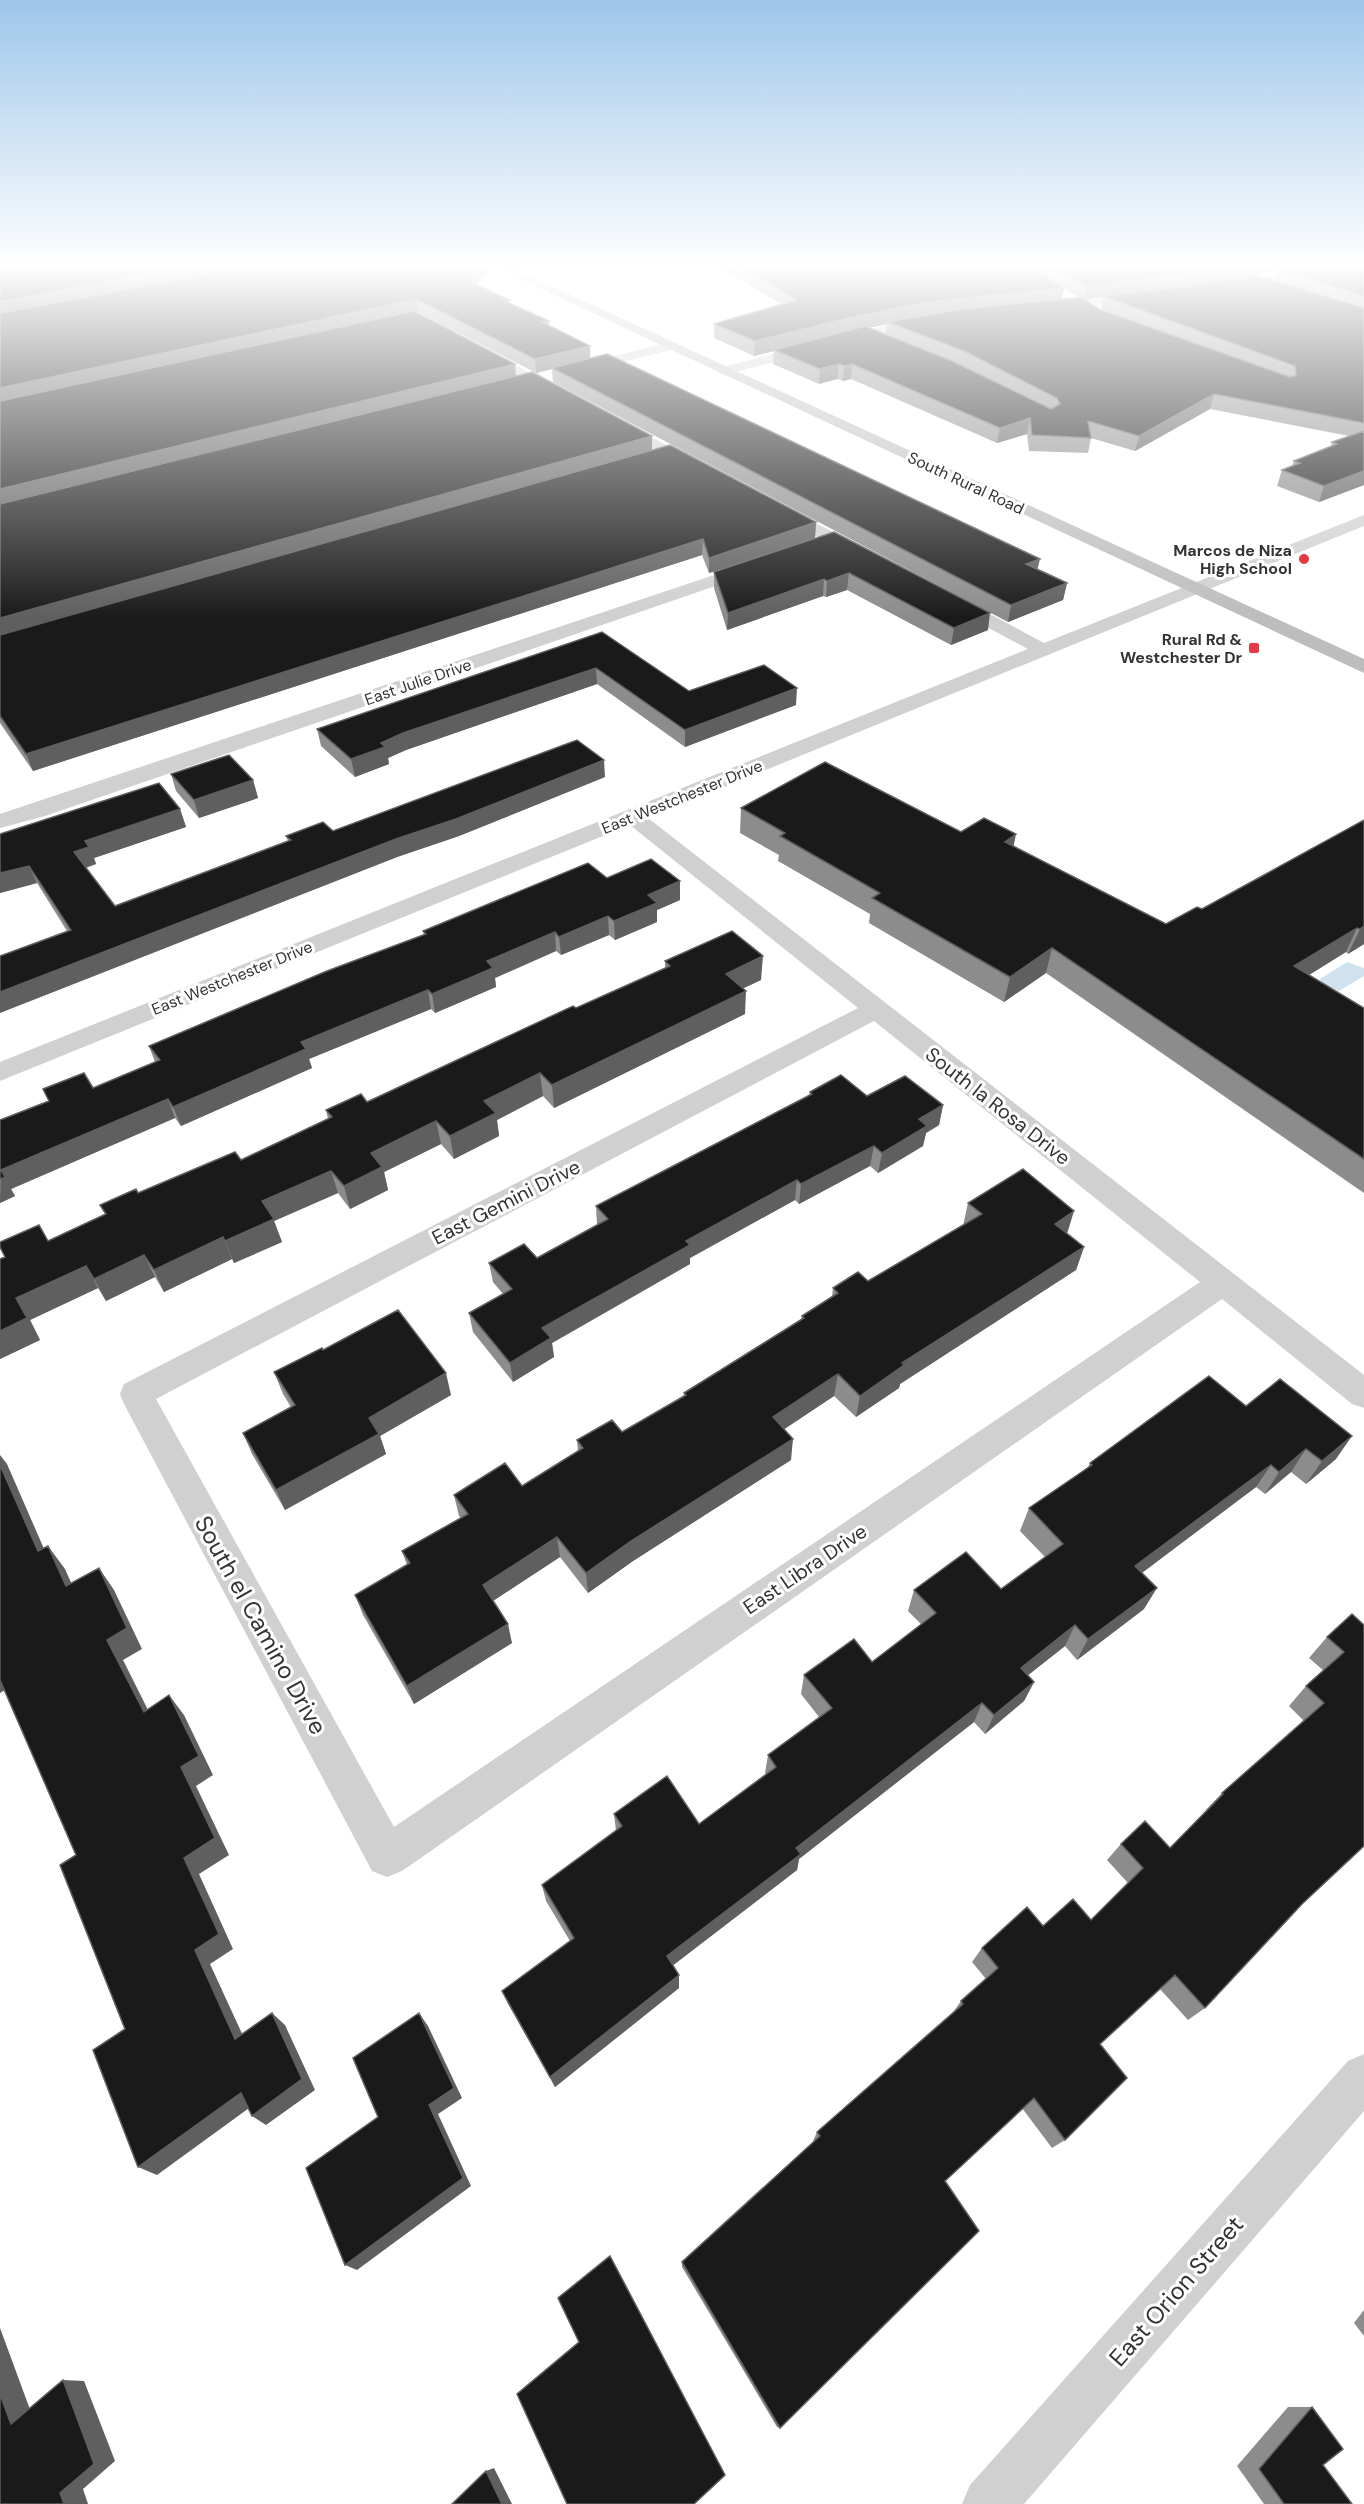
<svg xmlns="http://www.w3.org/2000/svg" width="1364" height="2504" font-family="'DM Sans',sans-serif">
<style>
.water{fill:#cfe2ee}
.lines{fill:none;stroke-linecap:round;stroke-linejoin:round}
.minor{fill:#d0d0d0;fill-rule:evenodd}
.secondary{fill:#bdbdbd;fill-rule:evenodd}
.wall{fill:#8c8c8c;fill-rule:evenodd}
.shaded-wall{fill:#5f5f5f}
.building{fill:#1a1a1a;stroke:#5f5f5f;stroke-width:1.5}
.poi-dot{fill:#e63946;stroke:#fff;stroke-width:2}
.labels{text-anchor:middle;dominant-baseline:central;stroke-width:6;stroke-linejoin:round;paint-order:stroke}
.far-street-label{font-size:16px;fill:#333;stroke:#fff}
.far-poi-label{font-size:16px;font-weight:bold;fill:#333;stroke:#fff;text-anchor:end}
.street-label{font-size:20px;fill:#333;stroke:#fff}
.near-street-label{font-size:24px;fill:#333;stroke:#fff}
</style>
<rect width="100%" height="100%" fill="#fff"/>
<path class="water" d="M1347,962L1364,968V976L1339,991L1322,984L1320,979Z"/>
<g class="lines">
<path class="minor" d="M1293,268H1313L1229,291L1223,287Z
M1143,295L1149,299L1147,302L1050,311L1044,307L1050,303Z
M928,317L934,321L933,324L865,338L724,375L717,371L719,368L864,330Z
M670,342L677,346L675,349L579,373L572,369L574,366Z
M480,347L564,390L566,393L564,396H554L475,354V348Z
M615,419L702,463L705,466L702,469H692L610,426L608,423L610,420Z
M779,505L868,549L871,553L862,558L856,557L773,513L771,510L773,507Z
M1364,515V526L648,818L1364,1375V1408L1352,1404L1222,1299L402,1871L387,1877L372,1871L124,1404L120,1394L124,1384L858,1008L630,825L0,1081V1062L1028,649L948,606L945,602L948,598H960L1044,643ZM874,1021L1200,1282L394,1827L156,1399Z
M753,562L759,563L762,567L759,571L45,816L0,828V814Z
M1364,2054V2111L1024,2504H962L970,2485L1348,2061Z"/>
<path class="secondary" d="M496,268H512L1364,659V673Z"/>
</g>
<path class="wall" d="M0,268L476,284L510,300V303L549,321V326L590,358L1067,583L1063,600L1008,622L553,382L552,369L536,373L418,312H416L515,364L516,376L652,450L816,522L815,538L709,573L702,555L33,771L0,723Z
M721,268H1364V485L1319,502L1277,486L1282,470L1292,466L1294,461L1331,446L1332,442L1349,436L1210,409L1135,451L1091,438L1088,453L1029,451L1027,434L997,443L851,379L843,381L837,379L819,384L773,364L774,351L754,356L714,338V324L781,304ZM1278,269L1275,281L1256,275ZM1048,278L1080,298L1062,299L1064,288ZM1103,297L1101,310L1084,300ZM887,324L886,335L869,328Z
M834,532L988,630L951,645L847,590L826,597L823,596L727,630L714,588V572Z
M602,632L689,691L796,705L685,747L597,684L406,750L388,758L389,764L355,777L321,746L317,729Z
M171,774L253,780L258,798L199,818L176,791Z
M605,777L459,836L400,856L67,931L37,883L0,893V834L180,809L186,827L94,858L96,864L86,868L115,906L288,841L286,836L333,831Z
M741,808L961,832L1014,846L1166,924L1202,909L1364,820V944L1348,954L1346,952L1309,975L1364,1008V1193L1046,973L1004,1002L869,923L870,914L778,861L779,855L740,833Z
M607,878L680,900L657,910V922L615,940L609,935L561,955L556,951L495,978L496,987L435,1013L431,1009L309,1059L312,1068L181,1126L175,1118L11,1189L15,1196L0,1203V1120L93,1088L155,1062L149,1046L424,935L423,931Z
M665,961L761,980L743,988L745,1014L554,1108L543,1096L497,1120L499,1136L454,1159L441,1144L384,1172L388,1190L350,1209L338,1193L274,1221L282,1242L234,1263L232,1259L164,1292L155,1277L106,1301L98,1288L30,1320L40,1340L0,1359V1259L48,1241L105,1214L100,1205L241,1160L328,1119L326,1110L367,1102L665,968Z
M810,1092L867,1096L943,1105L939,1125L926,1133L923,1146L878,1173L870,1166L799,1204L795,1200L690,1258V1264L552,1343L554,1357L513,1382L473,1332L469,1313L503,1294L493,1282L489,1263L537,1258L597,1225L596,1206L809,1095Z
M968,1203L1067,1233L1084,1247L1076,1270L900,1384L899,1388L856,1417L834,1396L784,1429L791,1460L633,1561L588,1593L560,1557L493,1601L512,1643L414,1704L363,1615L355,1595L407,1565L402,1551L461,1518L459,1516L454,1495L522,1486L578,1451L577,1440L622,1432L684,1396V1393L801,1319L802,1316L832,1297L833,1288L868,1281L963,1226Z
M323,1350L451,1395L380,1436L386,1454L285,1510L252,1454L243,1433L291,1407L283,1394L274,1372Z
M1246,1406L1336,1459L1306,1484L1291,1472L1265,1494L1256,1487L1142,1573L1144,1609L1077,1660L1065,1646L1028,1675L1034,1682L1024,1701L985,1734L974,1722L799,1859L797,1870L673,1965L679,1988L555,2087L508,2004L502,1991L570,1941L546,1901L542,1885L616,1831L614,1814L699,1824L766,1774L765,1773L768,1755L819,1717L801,1694L804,1675L872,1662L921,1624L908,1611L914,1590L1001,1589L1045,1557L1020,1531L1029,1508L1088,1467L1090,1463Z
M1352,1614L1302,1904L1205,2008L1188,2020L1160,1989L1100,2044L1065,2140L1052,2148L1022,2108L945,2181L780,2428L777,2427L682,2267V2262L813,2142V2141L817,2132L952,2014L961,2001L986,1979L972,1962L982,1948L1043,1926L1091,1920L1128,1883L1107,1860L1121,1844L1170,1848L1206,1811V1810L1222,1793L1304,1721L1289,1706L1306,1686L1324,1671L1309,1658L1327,1637Z
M1364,2310V2336L1354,2323Z
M1288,2407H1312L1323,2465L1352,2504H1264L1237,2466Z"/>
<path class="shaded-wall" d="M178,268H247L0,316V302Z
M479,268H492L468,292L467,280Z
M1231,268H1285L1222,283L1103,296V297L1084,300L1086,286Z
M1064,288L1061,301L888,322L887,324L848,332L774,350V351L754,356L755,341L849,318L928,302Z
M416,299L418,312L0,404V388Z
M549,321V334L542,322Z
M590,346V359L552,368V369L536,373L535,359Z
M515,364L516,378L0,506V489Z
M839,364L837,379L819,384L820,369Z
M852,364L851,379L843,381L844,366Z
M1214,394L1210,409L1135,451L1139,436Z
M1030,418L1027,434L997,443L1000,428Z
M652,436V450L0,637V618Z
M1364,471V485L1319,502L1324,486Z
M816,522L815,538L709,573V558Z
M703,539L702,555L33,771L26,754Z
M1040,559L1036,575L1026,564Z
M849,573L847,590L826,597L827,581Z
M824,579L823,596L727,630L728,613Z
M1067,583L1063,600L1008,622L1011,605Z
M990,613L988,630L951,645L954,628Z
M596,668L597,684L406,750L388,758L389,764L355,777L351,759L381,743L403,733Z
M797,688L796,705L685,747V730Z
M604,760L605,777L459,836L400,856L0,1013V992L396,839Z
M253,780L258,798L199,818L194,800Z
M180,809L186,827L94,858L96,864L81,869L74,852L85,841Z
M1016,834L1011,859L1005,842Z
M29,866L37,883L0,893V873Z
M680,881V900L657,910V922L615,940L614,921L648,895Z
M608,916L609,935L561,955L559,937Z
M1364,926V944L1348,954L1360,929Z
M1357,928L1346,952L1283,991L1294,966Z
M555,932L556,951L495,978L496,987L435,1013L432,994L487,961Z
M1052,948L1046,973L1004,1002L1010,977Z
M763,956L761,980L725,997L726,974Z
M428,990L431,1009L309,1059L312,1068L181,1126L173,1107L301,1042Z
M746,991L745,1014L554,1108L552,1085Z
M540,1073L543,1096L497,1120L499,1136L454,1159L450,1136L484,1101Z
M168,1099L175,1118L11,1189L15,1196L0,1203L1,1170Z
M943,1105L939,1125L926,1133L923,1146L878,1173L882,1153L919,1119Z
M436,1121L441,1144L384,1172L388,1190L350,1209L344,1186L371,1153Z
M874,1146L870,1166L799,1204L801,1184Z
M331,1171L338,1193L274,1221L282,1242L234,1263L225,1241L262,1201Z
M797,1180L795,1200L690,1258V1264L552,1343L554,1357L513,1382L510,1363L542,1328L686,1241Z
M1074,1211L1067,1234L1055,1224Z
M223,1237L232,1259L164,1292L154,1270Z
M1084,1247L1076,1270L900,1384L899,1388L856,1417L860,1396L902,1363Z
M144,1255L155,1277L106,1301L94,1279Z
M86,1266L98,1288L30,1320L40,1340L0,1359V1331L16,1298Z
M446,1373L451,1395L380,1436L386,1454L285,1510L276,1490L369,1418Z
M838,1374L834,1396L771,1438L773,1417Z
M1352,1436L1336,1459L1306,1484L1322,1461Z
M793,1439L791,1460L633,1561L588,1593L586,1573L631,1541Z
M1306,1449L1291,1472L1265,1494L1279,1472Z
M0,1455L7,1464L55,1574L38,1551L0,1465Z
M1271,1465L1256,1487L1123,1587L1135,1566Z
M557,1537L560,1557L488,1604L483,1585Z
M48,1546L65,1569L82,1607L66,1586Z
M99,1568L114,1590L142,1649L123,1660L159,1732L144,1712L107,1640Z
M1157,1588L1144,1609L1077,1660L1088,1639Z
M508,1624L512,1643L414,1704L407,1686Z
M1075,1625L1065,1646L1012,1688L1021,1668Z
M0,1672L13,1685L0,1693Z
M1034,1682L1024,1701L985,1734L994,1715Z
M169,1695L184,1715L213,1775L196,1786L229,1855L199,1874L233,1949L210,1964L250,2051L235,2039L195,1950L184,1858L181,1767Z
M982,1703L974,1722L799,1859L797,1870L667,1970V1956L796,1848Z
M679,1975V1988L555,2087L550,2077Z
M272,2013L285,2025L315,2090L266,2125L252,2116Z
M419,2013L428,2026L462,2098L438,2114L471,2186L357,2270L345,2265L429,2105Z
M241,2093L256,2103L157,2175L138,2167Z
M0,2328L35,2423L11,2424L0,2394Z
M63,2380L84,2381L115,2461L83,2489L88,2504H64L60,2493Z
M494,2468L512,2504H502L486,2471Z"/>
<path class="building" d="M0,268H178L0,302Z
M241,268H479L467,280L510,300L505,301L549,321L542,322L590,346L535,359L416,299L0,388V313Z
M744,268H1033L1064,288L928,302L849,318L755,341L714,324L797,300Z
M1057,268H1231L1086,286Z
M1283,268H1364V296L1278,269Z
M1256,275L1364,308V423L1214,394L1139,436L1088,421L1091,438L1032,435L1030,418L1000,428L852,364L844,366L839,364L820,369L774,350L865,326L952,361L1051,409L1060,404L1057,398L964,351L888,322L962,309L1081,297L1099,309L1290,377L1296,375L1295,366L1103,296L1183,287Z
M414,311L515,364L0,489V401Z
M607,354L1040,559L1026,564L1067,583L1011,605L552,368Z
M532,372L652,436L0,618V504Z
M1364,431V471L1324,486L1282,470L1300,463L1294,461L1337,444L1332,442Z
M670,445L816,522L709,558L703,539L26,754L0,716V635Z
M834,532L990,613L954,628L849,573L827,581L824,579L728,613L714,572Z
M602,632L689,691L764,665L797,688L685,730L596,668L403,733L381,743L385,747L351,759L317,729Z
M577,740L604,760L456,819L396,839L0,992V956L71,930L29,866L0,873V834L159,783L180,809L85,841L89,847L74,852L115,906L291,840L286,836L323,822L333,831Z
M229,755L253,780L194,800L171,774Z
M825,762L961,832L984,818L1016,834L1005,842L1166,924L1197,907L1202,909L1364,820V926L1360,929L1357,928L1294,966L1364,1008V1159L1052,948L1010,977L872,898L880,893L780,836L785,833L741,808Z
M651,859L680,881L648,895L657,903L614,921L608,916L559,937L555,932L487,961L493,968L432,994L428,990L301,1042L306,1049L173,1107L168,1099L1,1170L5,1177L0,1179V1120L49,1101L43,1089L84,1073L93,1088L160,1060L149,1046L327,971L426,934L423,931L588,863L607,878Z
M732,931L763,956L726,974L746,991L552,1085L540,1073L484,1101L496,1113L450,1136L436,1121L371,1153L382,1167L344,1186L331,1171L262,1201L274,1219L225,1241L223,1237L154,1270L144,1255L94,1279L86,1266L16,1298L27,1318L0,1331V1259L5,1257L0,1247V1242L39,1225L48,1241L106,1214L100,1205L136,1189L138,1193L235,1152L241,1160L332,1117L326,1110L361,1094L367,1102L573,1006L576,1008L670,966L665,961Z
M841,1075L867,1096L905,1076L943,1105L919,1119L927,1126L882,1153L874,1146L801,1184L797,1180L686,1241L690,1245L542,1328L551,1338L510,1363L469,1313L512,1289L489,1263L524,1244L537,1258L608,1219L596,1206L812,1094L810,1092Z
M1023,1169L1074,1211L1055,1224L1084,1247L902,1363L904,1365L860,1396L838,1374L773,1417L793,1439L631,1541L586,1573L557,1537L483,1585L508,1624L407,1686L355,1595L410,1563L402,1551L468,1514L454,1495L505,1463L522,1486L583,1448L577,1440L612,1420L622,1432L686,1395L684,1393L804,1318L802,1316L838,1293L833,1288L858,1272L868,1281L982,1214L968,1203Z
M398,1310L446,1373L369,1418L379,1434L276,1490L243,1433L295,1405L274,1372L322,1348L323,1350Z
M1209,1376L1246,1406L1280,1379L1352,1436L1322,1461L1306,1449L1279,1472L1271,1465L1135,1566L1157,1588L1088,1639L1075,1625L1021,1668L1034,1682L994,1715L982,1703L796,1848L801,1854L667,1956L679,1975L550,2077L502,1991L574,1938L542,1885L622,1826L614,1814L667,1776L699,1824L776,1767L768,1755L832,1708L804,1675L854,1639L872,1662L936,1613L914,1590L966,1552L1001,1589L1063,1544L1029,1508L1092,1465L1090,1463Z
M0,1465L38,1551L48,1546L66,1586L99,1568L127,1628L107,1640L144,1712L169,1695L199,1756L181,1767L215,1838L184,1858L219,1934L195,1950L235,2039L272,2013L302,2079L252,2116L241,2093L138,2167L93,2050L125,2029L60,1865L76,1855L0,1680Z
M1352,1614L1364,1625V1846L1302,1904L1205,2008L1175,1975L1100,2044L1127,2078L1065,2140L1034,2098L945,2181L979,2231L780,2428L682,2262L820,2136L817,2132L963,2004L961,2001L998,1968L982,1948L1027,1907L1043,1926L1073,1899L1091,1920L1143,1868L1121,1844L1145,1821L1170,1848L1223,1794L1222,1793L1324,1703L1306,1686L1344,1652L1327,1637Z
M419,2013L454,2088L429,2105L463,2178L345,2265L306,2168L378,2117L353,2058Z
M610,2256L725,2475L694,2504H567L517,2394L579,2342L558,2298Z
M63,2380L94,2464L60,2493L64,2504H0V2394L11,2424Z
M1312,2407L1343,2449L1323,2465L1352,2504H1284L1259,2469Z
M486,2471L502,2504H452Z"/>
<linearGradient id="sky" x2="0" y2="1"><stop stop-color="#9ec6ea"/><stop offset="0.43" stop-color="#fff"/><stop offset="1" stop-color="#fff" stop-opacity="0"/></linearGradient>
<rect width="1364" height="618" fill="url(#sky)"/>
<g class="poi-dot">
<circle cx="1304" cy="559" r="6"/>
<rect x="1248" y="642" width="12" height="12" rx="3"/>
</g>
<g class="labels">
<g class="far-street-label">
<text transform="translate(966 483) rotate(25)">South Rural Road</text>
<text transform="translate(418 682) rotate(-19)">East Julie Drive</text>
<text transform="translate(682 797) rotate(-22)">East Westchester Drive</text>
<text transform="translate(232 978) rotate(-22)">East Westchester Drive</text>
</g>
<g class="far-poi-label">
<text x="1292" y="550">Marcos de Niza<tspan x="1292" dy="18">High School</tspan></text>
<text x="1242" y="639">Rural Rd &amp;<tspan x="1242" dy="18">Westchester Dr</tspan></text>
</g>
<g class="street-label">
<text transform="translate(998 1106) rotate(38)">South la Rosa Drive</text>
<text transform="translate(506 1202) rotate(-27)">East Gemini Drive</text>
<text transform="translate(805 1569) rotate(-34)">East Libra Drive</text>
</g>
<g class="near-street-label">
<text transform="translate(261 1625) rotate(61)">South el Camino Drive</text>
<text transform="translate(1176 2291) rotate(-49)">East Orion Street</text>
</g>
</g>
</svg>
